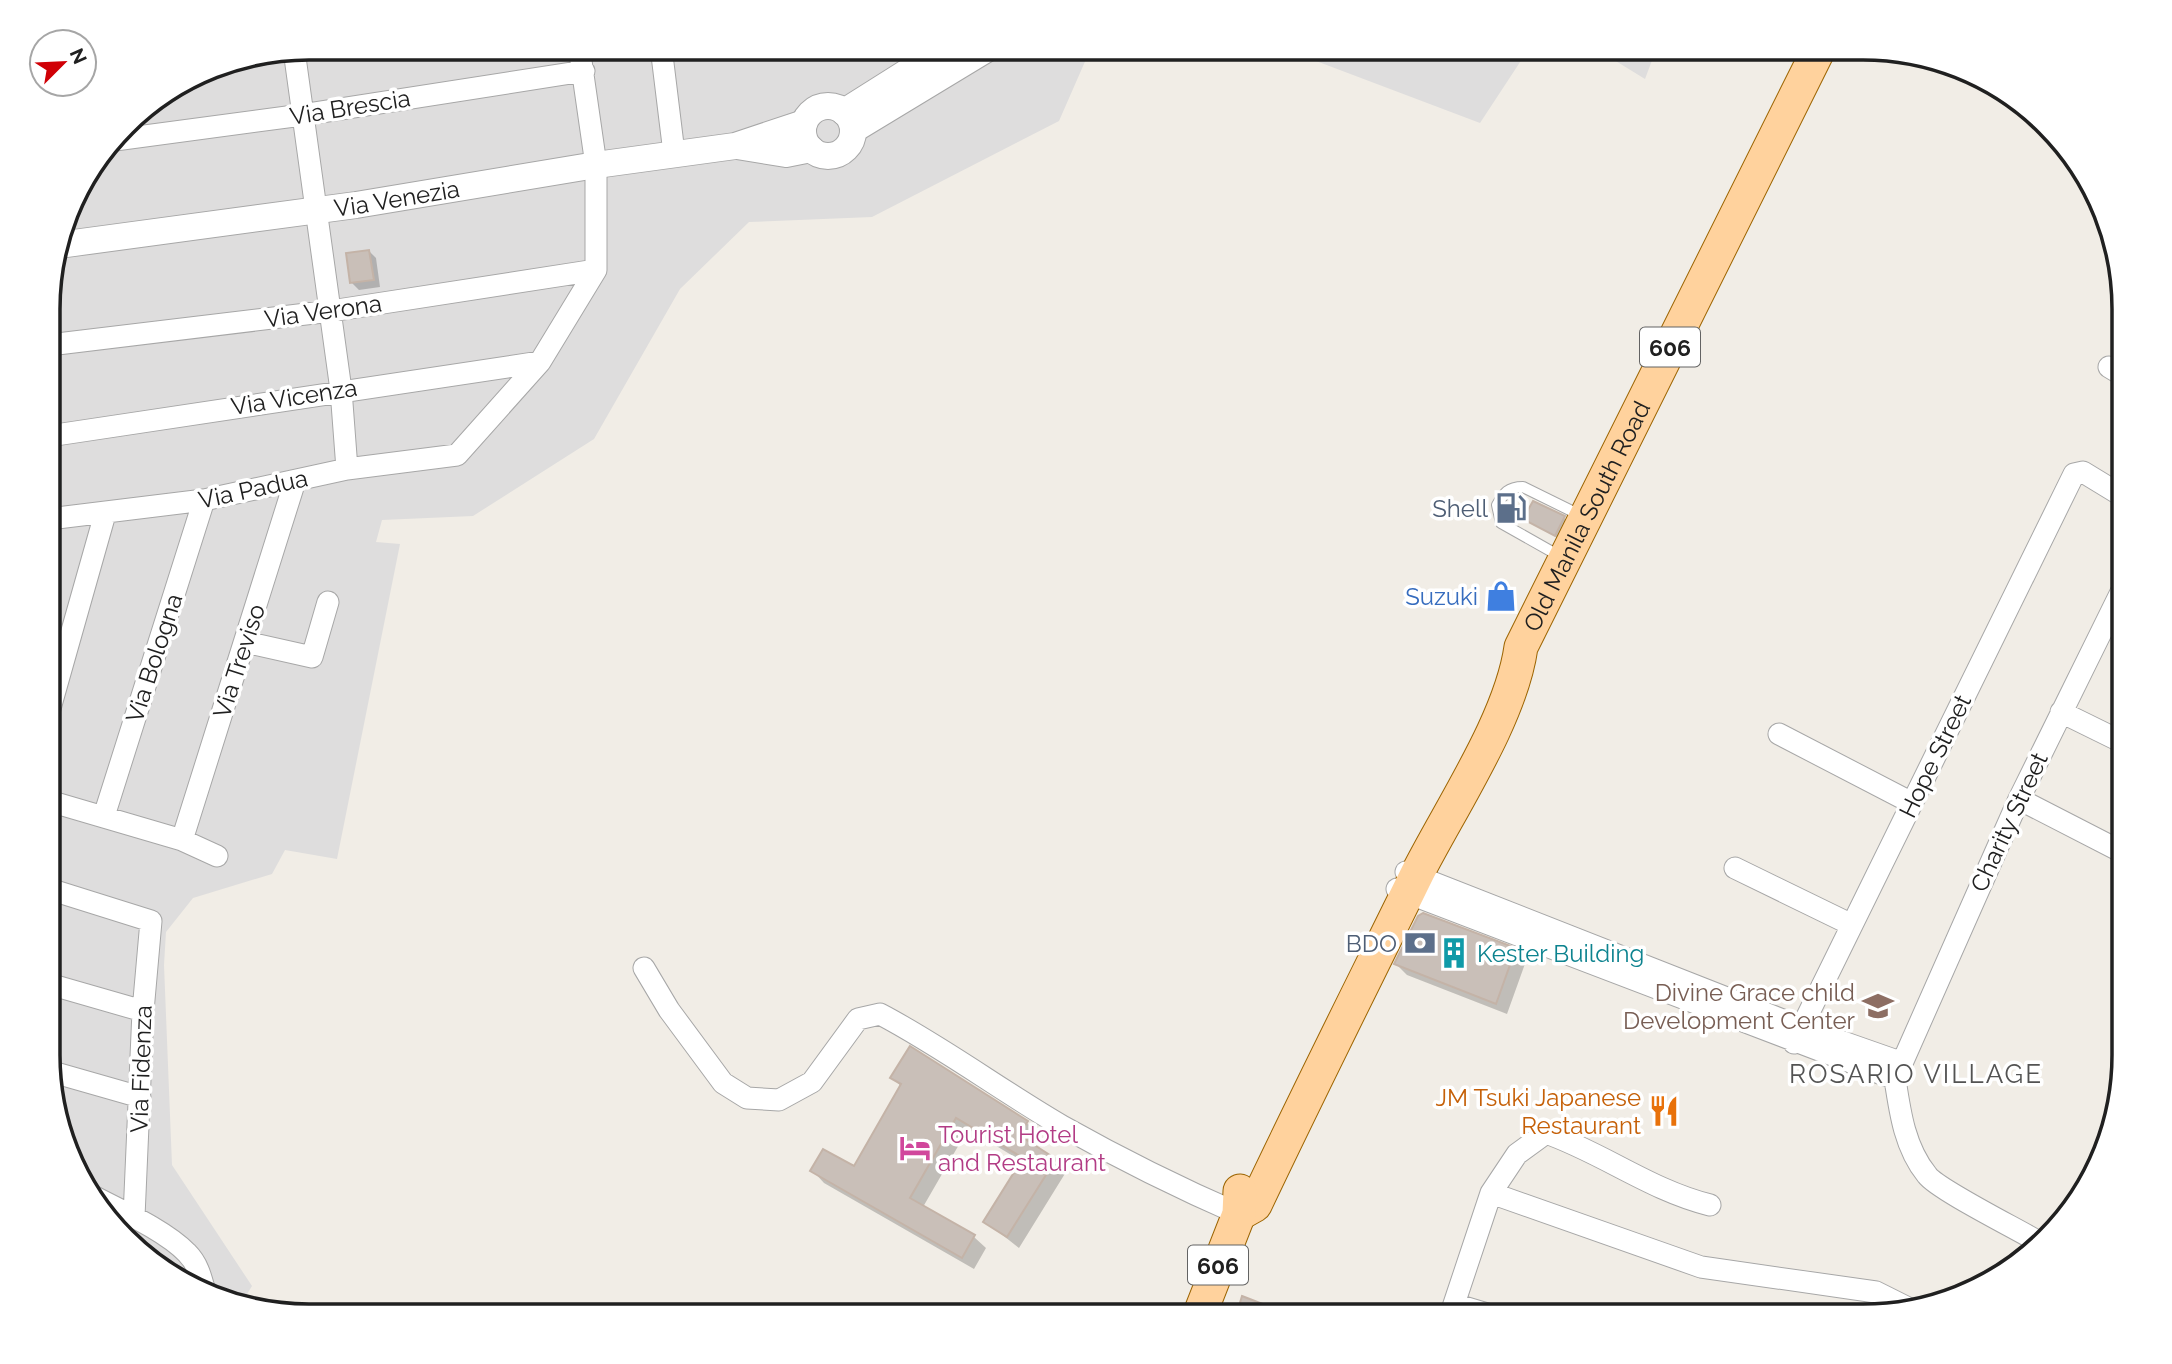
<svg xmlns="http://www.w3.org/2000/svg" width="2172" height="1364" font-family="Raleway,sans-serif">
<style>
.residential{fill:#dedddd}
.shadow{fill:#0003}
.building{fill:#c9bfb8;stroke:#c4b3a7;stroke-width:2}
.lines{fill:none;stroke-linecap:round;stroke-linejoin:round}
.service-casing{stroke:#a7a7a7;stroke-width:12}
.minor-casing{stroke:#a7a7a7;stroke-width:23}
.tertiary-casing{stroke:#a7a7a7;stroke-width:28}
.primary-casing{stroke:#9c6400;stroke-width:35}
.service{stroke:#fff;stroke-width:10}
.minor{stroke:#fff;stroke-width:21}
.tertiary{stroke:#fff;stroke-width:26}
.primary{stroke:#ffd29d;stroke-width:33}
.labels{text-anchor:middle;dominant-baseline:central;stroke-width:7;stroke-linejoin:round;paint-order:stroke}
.shield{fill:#fff;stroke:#636363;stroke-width:2}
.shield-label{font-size:23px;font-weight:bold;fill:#202020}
.street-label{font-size:24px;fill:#202020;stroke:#fff}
.service-label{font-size:24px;fill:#4e5e75;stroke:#fff;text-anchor:end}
.shop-label{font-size:24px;fill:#366cbe;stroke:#fff;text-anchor:end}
.culture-label{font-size:24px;fill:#0d838f;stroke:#fff;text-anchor:start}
.education-label{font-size:24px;fill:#785e54;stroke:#fff;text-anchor:end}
.food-label{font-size:24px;fill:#c56008;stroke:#fff;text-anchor:end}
.hotel-label{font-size:24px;fill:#b23c85;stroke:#fff;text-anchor:start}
.neighbourhood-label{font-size:26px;letter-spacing:2px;fill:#535353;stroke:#fff}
.rim{fill:none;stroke:#202020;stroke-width:3.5}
</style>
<rect width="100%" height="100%" fill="#f1ede6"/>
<path class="residential" d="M309,47H1113L1087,57L1059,121L872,217L749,222L680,289L594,439L473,516L382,520L376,542L400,544L337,859L285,850L272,874L193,898L166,932L164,965L172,1165L252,1286L239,1307L164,1273L91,1200L49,1089V275L74,193L136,112L209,67Z
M1279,47H1530L1480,123Z
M1593,47H1657L1645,79Z"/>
<path class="shadow" d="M369,251L376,258L380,287L359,290L352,283Z
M1564,518L1566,521L1558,538L1528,521Z
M49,599L56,606L52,619L58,626L54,639L49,641Z
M1515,950L1526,961L1507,1014L1407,975L1396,964Z
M892,1078L1026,1122L1038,1134L1031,1145L1066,1172L1019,1248L986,1222L1023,1162L968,1129L923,1207L974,1237L986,1248L974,1269L824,1183L813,1171L854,1168L902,1087Z"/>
<path class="building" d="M369,250L374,280L350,283L346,253Z
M1533,501L1565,516L1555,536L1523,519Z
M1423,913L1516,948L1496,1004L1394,964L1418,916Z
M910,1046L1028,1121L1019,1135L1056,1159L1007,1237L983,1222L1023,1158L956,1118L910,1198L975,1235L962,1258L810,1171L823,1149L854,1166L901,1084L890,1078Z
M1242,1296L1291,1315V1316H1236Z"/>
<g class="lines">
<defs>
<path id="service" d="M1563,558L1501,523L1497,505C1504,493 1508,487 1523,487L1582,516"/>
<path id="minor" d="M661,47L674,153
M294,50L341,390L347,469
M115,140L302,115L584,71
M49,345L331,311L596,270
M2109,367L2124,376
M49,436L540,362
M49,519L204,500L347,469L457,455L540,362L596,270V165L579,47
M245,642L312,657L328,602
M49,712L105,514
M2061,712L2124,743
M1779,734L1912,803
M2019,799L2124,853
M49,801L182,840L217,856
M104,816L204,500
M182,840L295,481
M1735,868L1852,925
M1406,872L1803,1028L1900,1062
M49,889L151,921L143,1011L134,1217
M1397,889L1895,1079
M644,968L669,1010L723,1083L747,1098L779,1100L812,1082L858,1019L880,1014C943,1047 1000,1090 1062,1126C1119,1158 1179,1188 1239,1214
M49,984L143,1011
M1794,1043L2074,474L2083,472L2124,497
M49,1071L140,1097
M1491,1193L1701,1267L1876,1292L1908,1308
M89,1194C117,1209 165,1230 187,1253C198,1264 201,1277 205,1292
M2037,1241C2017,1229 1937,1189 1927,1175C1905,1148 1900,1113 1895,1079L2019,799L2124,586
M1454,1304L1494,1316
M1450,1316L1491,1193L1517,1154L1546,1133C1603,1153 1650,1190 1710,1205"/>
<g id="tertiary">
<circle cx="828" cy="131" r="25"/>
<path d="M844,112L947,47"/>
<path d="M853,130L990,47"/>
<path d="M737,146L786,154L811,149"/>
<path id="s1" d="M59,245L356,205L596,165L735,146L804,123"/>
</g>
<g id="primary">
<path id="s2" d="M1239,1214L1255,1205C1308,1093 1363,984 1417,874C1451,807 1511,719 1521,647L1820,47"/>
<path d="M1199,1316L1239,1214L1240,1191"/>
</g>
</defs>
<use href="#service" class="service-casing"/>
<use href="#minor" class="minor-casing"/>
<use href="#tertiary" class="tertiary-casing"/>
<use href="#primary" class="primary-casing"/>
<use href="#service" class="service"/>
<use href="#minor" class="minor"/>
<use href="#tertiary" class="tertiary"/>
<use href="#primary" class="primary"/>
</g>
<defs>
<symbol id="fuel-bare" viewBox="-9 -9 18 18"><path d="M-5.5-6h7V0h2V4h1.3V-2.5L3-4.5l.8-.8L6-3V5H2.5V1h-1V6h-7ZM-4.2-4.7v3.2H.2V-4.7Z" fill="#5c6f8a" stroke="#fff" stroke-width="2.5" paint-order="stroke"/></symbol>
<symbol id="shop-bare" viewBox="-9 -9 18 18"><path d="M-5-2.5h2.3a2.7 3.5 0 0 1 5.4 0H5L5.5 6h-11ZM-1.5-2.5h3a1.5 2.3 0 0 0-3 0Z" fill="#3f7fe0" stroke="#fff" stroke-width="2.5" paint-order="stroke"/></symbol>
<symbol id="bank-bare" viewBox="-9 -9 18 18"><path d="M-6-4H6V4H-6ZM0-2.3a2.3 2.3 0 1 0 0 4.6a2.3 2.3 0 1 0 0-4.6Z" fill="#5c6f8a" stroke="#fff" stroke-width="2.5" paint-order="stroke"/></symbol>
<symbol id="building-bare" viewBox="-9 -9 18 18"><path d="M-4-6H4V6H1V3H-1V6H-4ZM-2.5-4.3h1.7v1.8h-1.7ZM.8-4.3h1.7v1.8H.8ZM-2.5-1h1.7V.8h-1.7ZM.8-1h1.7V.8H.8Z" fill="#0f9aa8" stroke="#fff" stroke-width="2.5" paint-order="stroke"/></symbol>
<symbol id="school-bare" viewBox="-9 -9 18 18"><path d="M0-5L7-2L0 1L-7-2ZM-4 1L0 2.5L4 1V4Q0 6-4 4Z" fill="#8d6e63" stroke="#fff" stroke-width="2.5" paint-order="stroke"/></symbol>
<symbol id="restaurant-bare" viewBox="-9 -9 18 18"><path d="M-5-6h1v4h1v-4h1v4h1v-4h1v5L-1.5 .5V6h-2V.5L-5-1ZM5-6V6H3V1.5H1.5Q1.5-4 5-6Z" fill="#e8710a" stroke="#fff" stroke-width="2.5" paint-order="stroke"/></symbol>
<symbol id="hotel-bare" viewBox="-9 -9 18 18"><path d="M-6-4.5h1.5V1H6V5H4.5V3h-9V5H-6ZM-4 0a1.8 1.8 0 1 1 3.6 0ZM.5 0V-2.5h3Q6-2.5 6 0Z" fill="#d1479c" stroke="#fff" stroke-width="2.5" paint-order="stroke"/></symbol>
</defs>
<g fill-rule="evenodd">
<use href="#fuel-bare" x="1489" y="486" width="44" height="44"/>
<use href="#shop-bare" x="1479" y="574" width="44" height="44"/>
<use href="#bank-bare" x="1398" y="921" width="44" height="44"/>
<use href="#building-bare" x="1432" y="931" width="44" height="44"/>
<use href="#school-bare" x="1856" y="984" width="44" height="44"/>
<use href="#restaurant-bare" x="1642" y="1089" width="44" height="44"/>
<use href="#hotel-bare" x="893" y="1126" width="44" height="44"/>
</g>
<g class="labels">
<g class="shield">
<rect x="1640" y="327.5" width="60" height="39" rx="5"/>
<rect x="1188" y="1245.5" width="60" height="39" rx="5"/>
</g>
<g class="shield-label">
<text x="1670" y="347">606</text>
<text x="1218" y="1265">606</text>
</g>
<g class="street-label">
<text transform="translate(350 107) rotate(-9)">Via Brescia</text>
<text stroke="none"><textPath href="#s1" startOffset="341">Via Venezia</textPath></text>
<text transform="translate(323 311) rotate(-8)">Via Verona</text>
<text transform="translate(294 397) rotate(-9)">Via Vicenza</text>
<text transform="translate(253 489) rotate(-12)">Via Padua</text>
<text stroke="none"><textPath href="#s2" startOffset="784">Old Manila South Road</textPath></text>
<text transform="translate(154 658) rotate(-72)">Via Bologna</text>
<text transform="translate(239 661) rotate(-72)">Via Treviso</text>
<text transform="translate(1935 756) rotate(-64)">Hope Street</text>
<text transform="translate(2009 822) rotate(-65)">Charity Street</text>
<text transform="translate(141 1069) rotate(-88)">Via Fidenza</text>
</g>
<g class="service-label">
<text x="1488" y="508">Shell</text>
<text x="1397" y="943">BDO</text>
</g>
<g class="shop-label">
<text x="1478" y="596">Suzuki</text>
</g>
<g class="culture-label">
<text x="1477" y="953">Kester Building</text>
</g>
<g class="education-label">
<text x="1855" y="992">Divine Grace child<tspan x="1855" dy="28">Development Center</tspan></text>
</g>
<g class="food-label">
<text x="1641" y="1097">JM Tsuki Japanese<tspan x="1641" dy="28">Restaurant</tspan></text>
</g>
<g class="hotel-label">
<text x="938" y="1134">Tourist Hotel<tspan x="938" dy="28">and Restaurant</tspan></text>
</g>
<g class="neighbourhood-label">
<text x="1916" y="1074">ROSARIO VILLAGE</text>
</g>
</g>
<path d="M0 0H2172V1364H0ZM309 60H1863A249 249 0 0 1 2112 309V1055A249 249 0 0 1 1863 1304H309A249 249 0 0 1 60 1055V309A249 249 0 0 1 309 60Z" fill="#fff" fill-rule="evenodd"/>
<path class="rim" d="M309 60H1863A249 249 0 0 1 2112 309V1055A249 249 0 0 1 1863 1304H309A249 249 0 0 1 60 1055V309A249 249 0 0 1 309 60Z"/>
<g transform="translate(63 63) rotate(66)"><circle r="33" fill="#ffffff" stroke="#a6a6a6" stroke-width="2"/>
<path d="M0-5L12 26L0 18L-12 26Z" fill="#d00006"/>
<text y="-10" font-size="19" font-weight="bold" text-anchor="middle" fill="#202020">N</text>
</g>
</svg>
